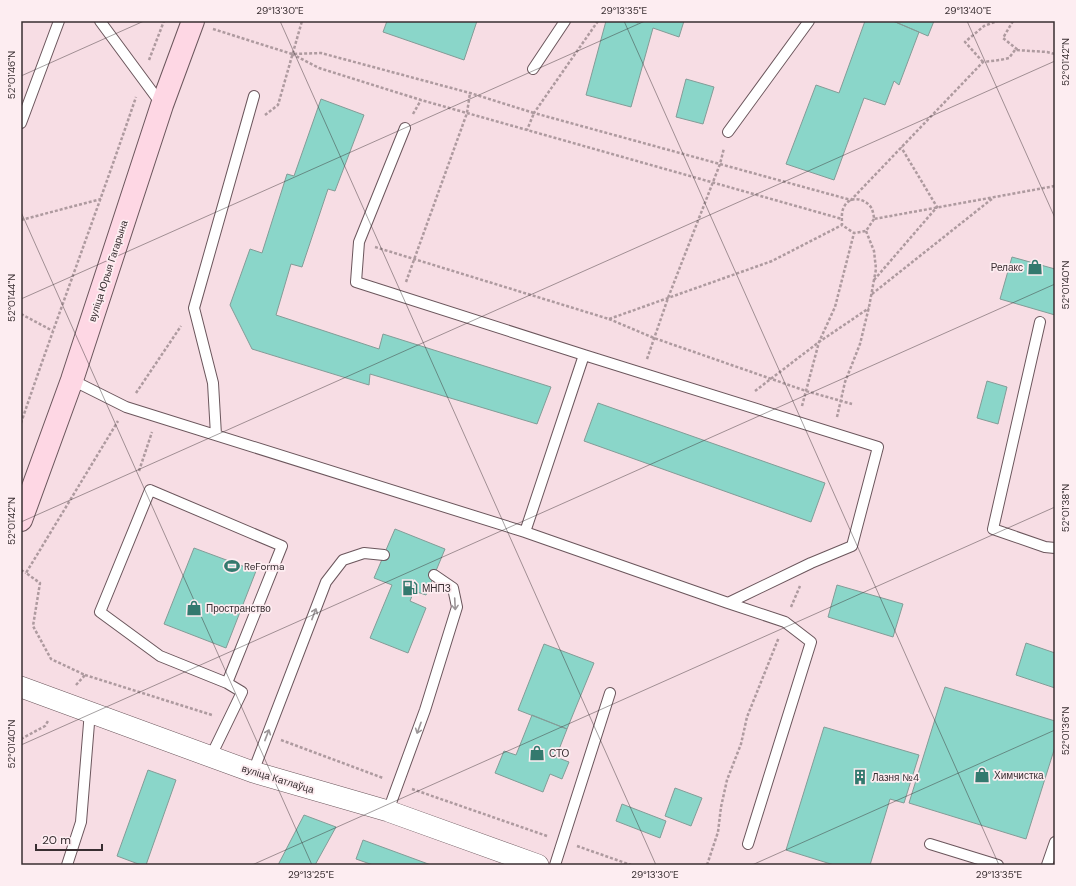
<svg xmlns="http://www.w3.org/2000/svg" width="1076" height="886" font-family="'DM Sans',sans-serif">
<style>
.building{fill:#8ad6c9;stroke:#839c97}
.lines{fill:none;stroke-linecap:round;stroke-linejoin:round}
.service-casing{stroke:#6b565c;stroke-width:12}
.minor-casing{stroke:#6b565c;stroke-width:22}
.secondary-casing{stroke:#6b565c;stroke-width:24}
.path{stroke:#ae9a9f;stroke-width:2.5;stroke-dasharray:3 2;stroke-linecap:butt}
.service{stroke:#fff;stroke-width:10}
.minor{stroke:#fff;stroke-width:21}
.secondary{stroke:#fed7e4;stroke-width:22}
.oneway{stroke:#9c9698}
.ticks{fill:none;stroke:#382e31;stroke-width:1;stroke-opacity:0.45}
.labels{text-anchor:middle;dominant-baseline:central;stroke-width:3.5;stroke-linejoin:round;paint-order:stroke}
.poi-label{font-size:10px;fill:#382e31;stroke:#fdedf1;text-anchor:start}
.street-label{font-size:10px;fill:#382e31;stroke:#fdedf1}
.neatline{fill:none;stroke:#382e31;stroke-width:1.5}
.ticks-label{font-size:10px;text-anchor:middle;fill:#382e31}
</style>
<rect width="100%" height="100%" fill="#f7dde4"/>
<path class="building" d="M387,21H477L464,60L383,32Z
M606,21H633L638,23V21H684L679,37L653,28L631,107L586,95Z
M865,21H893L919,32L899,85L894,81L885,105L864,98L834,180L786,164L816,85L839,93Z
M893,21H934L928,36Z
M686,79L714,87L703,124L676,117Z
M321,99L364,115L335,191L328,189L302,267L291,264L276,315L379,349L383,334L551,387L537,424L370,374L369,385L252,349L230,305L250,249L262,253L287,174L294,176Z
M1012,257L1055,269V315L1000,299Z
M987,381L1007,387L998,424L977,418Z
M598,403L825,483L811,522L584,441Z
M395,529L445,549L426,595L414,591L410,601L426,608L408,653L370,638L392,585L374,578Z
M194,548L256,571L226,648L164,624Z
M837,585L903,604L893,637L828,617Z
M1026,643L1055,653V688L1016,675Z
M544,644L594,663L567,729L518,710Z
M945,687L1055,721V747L1026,839L909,803Z
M532,715L567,729L556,757L569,762L562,779L550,774L543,792L495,773L504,751L516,755Z
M824,727L919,755L904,803L890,799L870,865H834L786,850Z
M148,770L176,780L146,865H141L117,856Z
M675,788L702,798L691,826L665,816Z
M622,804L666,821L660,838L616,821Z
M304,815L336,827L315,865H278Z
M363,840L431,865H373L356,859Z"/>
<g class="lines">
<defs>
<path id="service" d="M100,21L162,105
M533,69L565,21
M21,123L59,21
M728,132L809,21
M1040,322L993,529L1045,547L1055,548
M72,380L126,407L525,532L584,355L356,282L359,242L405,128
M216,435L213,383L194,308L254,96
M525,532L728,603L811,563L852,546L878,447L584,355
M728,603L785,622L811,642L748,844
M211,756L242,692L227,683L160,656L100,612L150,490L282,546L227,683
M253,772L326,582L343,560L364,553L384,555
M388,811L425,710L457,607L453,588L434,575
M930,844L998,865
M67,865L81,822L90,711
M555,865L610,693
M1047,865L1055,842"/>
<path id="minor" d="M21,687L253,772L388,811L538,865"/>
<path id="secondary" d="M21,520L72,380L162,105L193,21"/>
</defs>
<use href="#service" class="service-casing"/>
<use href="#minor" class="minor-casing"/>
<use href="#secondary" class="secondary-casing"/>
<path class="path" d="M598,21L534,113L851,200L983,62L1000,60L1009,58L1015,50L1047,52L1055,54
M1013,21L1003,38L1018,50
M213,29L292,54L321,53L470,93L534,113L527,130
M292,54L319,68L421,100L842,219
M149,60L164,21
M983,62L965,42L984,26L997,21
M413,114L421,100
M265,115L278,105L302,21
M874,219L866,231L854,233L842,225C842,219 841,212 844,207C850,194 867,199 872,209C873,212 874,216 874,219L1055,186
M21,220L101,199
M375,247L609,319L772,261L842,225
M874,280L937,207L901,147
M406,282L467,113L470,93
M872,294L993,198
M21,314L53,331
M609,319L654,338L806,391L852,404
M647,359L668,298L720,164L724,148
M755,391L819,342L869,308
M136,393L181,326
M802,406L819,342L835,307L854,233
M837,417L845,382L860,344L869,307L876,269L874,251L866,231
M21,423C58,314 99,206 136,97
M139,471L152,432
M21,570L26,573
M791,607L800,586
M85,675L212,715
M76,685L85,675L51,659L33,626L40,583L26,573L118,421
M21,739L45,726L48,721
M281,740L383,778
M412,789L547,836
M577,846L631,865
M707,865L718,832L721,807L727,780L741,744L747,717L779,637"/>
<use href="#service" class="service"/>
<use href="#minor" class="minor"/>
<use href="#secondary" class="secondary"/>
</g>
<defs><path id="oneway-shaft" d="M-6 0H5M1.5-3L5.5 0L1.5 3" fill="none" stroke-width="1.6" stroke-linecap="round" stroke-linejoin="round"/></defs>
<g class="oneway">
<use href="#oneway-shaft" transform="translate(455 604) rotate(87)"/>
<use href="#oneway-shaft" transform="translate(314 614) rotate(-69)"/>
<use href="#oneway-shaft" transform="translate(419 728) rotate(110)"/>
<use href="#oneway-shaft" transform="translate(267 735) rotate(-69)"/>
</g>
<path class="ticks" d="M280,21L656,865M624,21L999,865M967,21L1055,218M21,76L144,21M21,212L312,865M21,299L645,21M21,522L1055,61M21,745L1055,284M252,865L1055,507M752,865L1055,730"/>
<defs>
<symbol id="shop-bare" viewBox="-9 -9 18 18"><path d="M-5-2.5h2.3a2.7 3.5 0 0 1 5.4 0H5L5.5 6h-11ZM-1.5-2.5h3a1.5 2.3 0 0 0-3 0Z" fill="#33796e" stroke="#fdedf1" stroke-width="2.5" paint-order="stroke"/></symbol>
<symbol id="stadium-bare" viewBox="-9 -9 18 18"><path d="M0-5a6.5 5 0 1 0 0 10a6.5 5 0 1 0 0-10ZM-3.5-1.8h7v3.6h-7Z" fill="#33796e" stroke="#fdedf1" stroke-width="2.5" paint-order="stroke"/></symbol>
<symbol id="fuel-bare" viewBox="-9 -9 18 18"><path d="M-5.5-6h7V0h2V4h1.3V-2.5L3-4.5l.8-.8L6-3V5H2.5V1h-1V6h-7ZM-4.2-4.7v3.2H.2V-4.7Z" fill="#33796e" stroke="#fdedf1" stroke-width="2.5" paint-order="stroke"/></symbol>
<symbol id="building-bare" viewBox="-9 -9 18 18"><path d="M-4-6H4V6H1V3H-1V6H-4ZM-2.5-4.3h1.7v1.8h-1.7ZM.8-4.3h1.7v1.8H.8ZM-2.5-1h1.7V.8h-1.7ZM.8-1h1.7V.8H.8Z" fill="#33796e" stroke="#fdedf1" stroke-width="2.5" paint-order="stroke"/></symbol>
</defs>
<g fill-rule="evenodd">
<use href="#shop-bare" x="1024" y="256" width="22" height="22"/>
<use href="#stadium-bare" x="221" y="555" width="22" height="22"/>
<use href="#fuel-bare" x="399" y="577" width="22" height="22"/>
<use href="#shop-bare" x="183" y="597" width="22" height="22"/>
<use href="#shop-bare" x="526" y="742" width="22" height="22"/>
<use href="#shop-bare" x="971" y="764" width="22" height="22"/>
<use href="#building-bare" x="849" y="766" width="22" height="22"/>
</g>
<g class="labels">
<g class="poi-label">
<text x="1023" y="267" text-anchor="end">Релакс</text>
<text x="244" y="566">ReForma</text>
<text x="422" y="588">МНПЗ</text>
<text x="206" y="608">Пространство</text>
<text x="549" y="753">СТО</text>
<text x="994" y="775">Химчистка</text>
<text x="872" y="777">Лазня №4</text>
</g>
<g class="street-label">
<text transform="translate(108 271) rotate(-72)">вуліца Юрыя Гагарына</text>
<text transform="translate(278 779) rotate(17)">вуліца Катлаўца</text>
</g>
</g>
<rect width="1076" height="886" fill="none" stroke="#fdedf1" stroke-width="44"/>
<path d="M36 844v6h66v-6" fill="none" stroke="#382e31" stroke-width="2"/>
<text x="42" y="844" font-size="12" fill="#382e31" stroke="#fdedf1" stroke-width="3" paint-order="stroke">20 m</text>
<rect x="22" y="22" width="1032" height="842" class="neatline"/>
<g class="ticks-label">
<text x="280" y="14">29°13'30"E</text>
<text x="624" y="14">29°13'35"E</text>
<text x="968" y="14">29°13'40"E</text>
<text transform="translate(1065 62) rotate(-90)" y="4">52°01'42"N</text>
<text transform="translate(11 75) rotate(-90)" y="4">52°01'46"N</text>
<text transform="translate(1065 285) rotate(-90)" y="4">52°01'40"N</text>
<text transform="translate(11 298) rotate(-90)" y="4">52°01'44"N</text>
<text transform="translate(1065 508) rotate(-90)" y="4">52°01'38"N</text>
<text transform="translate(11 521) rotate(-90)" y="4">52°01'42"N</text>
<text transform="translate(1065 731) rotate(-90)" y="4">52°01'36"N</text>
<text transform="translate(11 744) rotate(-90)" y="4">52°01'40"N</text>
<text x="311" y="878">29°13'25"E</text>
<text x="655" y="878">29°13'30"E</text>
<text x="999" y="878">29°13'35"E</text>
</g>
</svg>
